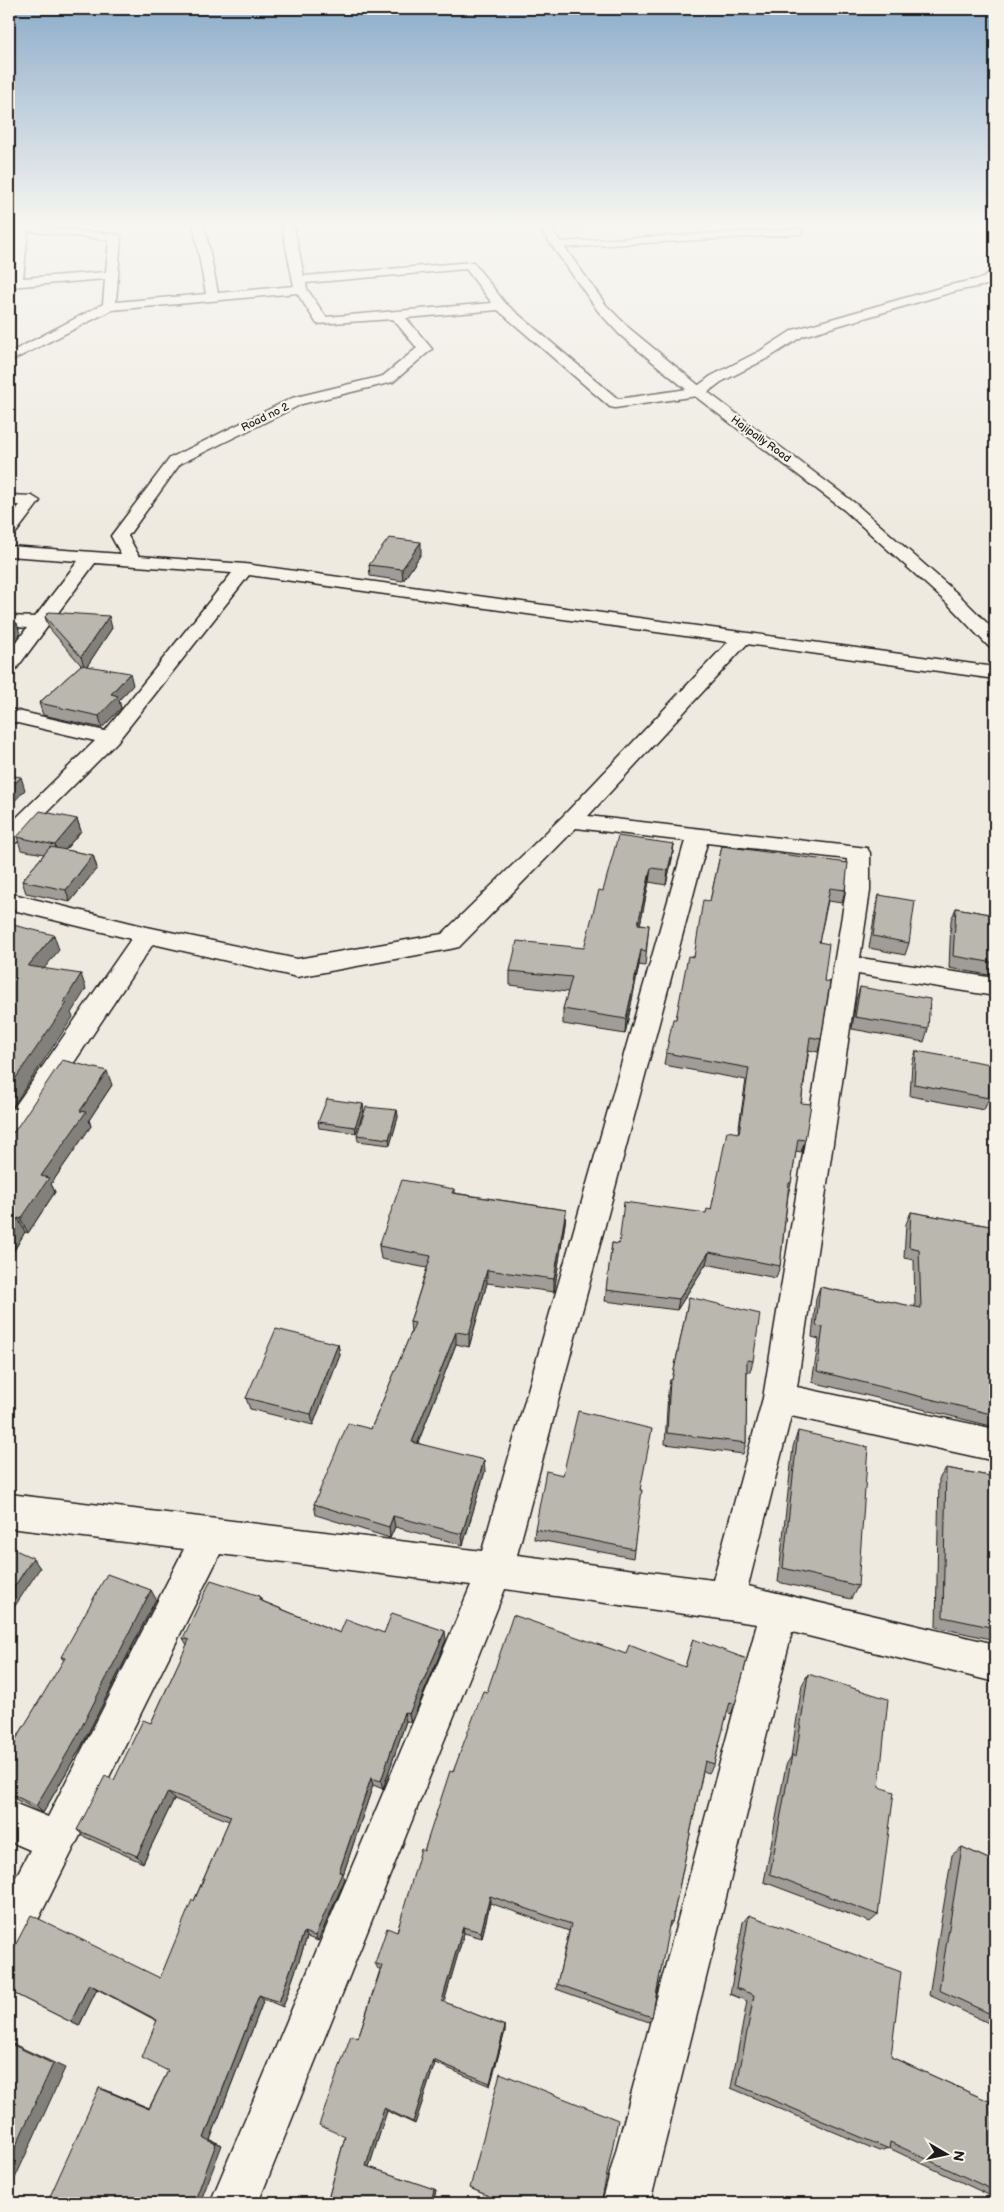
<svg xmlns="http://www.w3.org/2000/svg" width="1004" height="2212" font-family="'Balsamiq Sans',sans-serif">
<style>
.lines{fill:none;stroke-linecap:round;stroke-linejoin:round}
.minor-casing{stroke:#1c1c1c;stroke-width:3}
.tertiary-casing{stroke:#1c1c1c;stroke-width:3}
.minor{fill:#f7f3e8;fill-rule:evenodd}
.tertiary{fill:#f7f3e8;fill-rule:evenodd}
.wall{fill:#a09d96;stroke:#1c1c1c}
.shaded-wall{fill:#82807a;stroke:#1c1c1c}
.building{fill:#bab7af;stroke:#1c1c1c}
.labels{text-anchor:middle;dominant-baseline:central;stroke-width:4.5;stroke-linejoin:round;paint-order:stroke}
.far-street-label{font-size:11px;fill:#1c1c1c;stroke:#f7f3e8}
</style>
<rect width="100%" height="100%" fill="#eeeae0"/>
<filter id="ink" filterUnits="userSpaceOnUse"><feTurbulence type="fractalNoise" baseFrequency=".02" numOctaves="2"/><feDisplacementMap in="SourceGraphic" scale="10" xChannelSelector="R" yChannelSelector="G"/><feConvolveMatrix kernelMatrix="1 2 1 2 8 2 1 2 1" color-interpolation-filters="sRGB"/></filter>
<g filter="url(#ink)">
<g class="lines">
<defs>
<path id="minor" d="M9,223L119,235L121,237L116,302L206,294L193,223H204L218,293L294,286L282,227L288,224L294,227L304,276L473,262L505,303L618,399L695,388L711,376L760,351L793,330L950,285L984,278L991,269L995,268V280L992,284L956,291L803,336L770,357L721,382L704,395L615,408L610,407L498,310L406,318L432,349L393,382L302,404L180,464L128,536L139,556L245,564L995,667V679L747,644L588,816L867,848L870,853V891L860,958L995,978V996L858,974L797,1387L995,1429V1461L791,1416L748,1586L995,1644V1682L792,1632L650,2203H602L757,1624L505,1589L258,2203H210L471,1585L220,1554L24,1948L9,1954V1890L30,1850L9,1841V1801L48,1817L184,1549L9,1528V1494L482,1551L685,841L576,828L459,947L450,949L297,977L153,944L19,1145L9,1148V1115L131,939L9,909V893L147,927L297,959L442,934L563,816L728,642L249,575L117,742L17,842L9,844V825L95,741L9,721V709L105,731L232,573L95,563L16,669L9,671V652L27,628L9,626V616L35,617L78,561L9,556V546L121,554L111,536L170,458L292,398L383,376L417,348L393,319L317,324L297,293L112,310L9,362V353L103,304L105,279L9,287L17,230L9,229ZM28,231L109,240L106,272L23,278ZM466,269L492,303L326,317L307,289L306,283ZM707,843L847,859L846,891L763,1398L713,1580L517,1555Z
M586,223L581,226L543,229L537,226L540,223Z
M798,229L802,230V234L557,248L551,245L557,242Z
M9,495L32,496L40,501L15,534L9,535V519L20,505H9Z"/>
<path id="tertiary" d="M536,223H547L606,305L630,329L697,384L856,504L960,596L995,631V648L988,646L948,604L844,510L687,390L620,335L598,311Z"/>
</defs>
<use href="#minor" class="minor-casing"/>
<use href="#tertiary" class="tertiary-casing"/>
<use href="#minor" class="minor"/>
<use href="#tertiary" class="tertiary"/>
</g>
<path class="wall" d="M421,554L403,581L370,576L369,565Z
M45,617L112,628L87,666L133,685L119,700L121,708L102,728L43,715L39,703L81,665L49,628Z
M77,819L81,831L65,850L93,855L97,868L70,902L26,893L22,881L44,854L21,850L17,837Z
M674,844L672,859L666,885L649,882L640,924L649,925L645,966L639,965L625,1034L563,1024V1009L568,992L510,985V971L584,948L603,891Z
M722,846L845,890L842,903L828,901L819,942L824,981L821,1039L818,1052L809,1050L801,1103L805,1140L801,1152L796,1151L791,1183L788,1195L780,1266L776,1278L706,1264L677,1310L605,1301L612,1243L619,1244L706,1213L711,1210L738,1133L746,1080L664,1065L666,1053L694,957L710,901Z
M879,895L909,943L905,955L869,948L876,907Z
M956,908L995,915V972L994,976L949,968L951,920Z
M860,987L928,1029L924,1042L852,1029L856,1000Z
M916,1051L989,1098L984,1110L910,1096L912,1063Z
M112,1085L89,1120L91,1126L51,1184L55,1192L28,1233L25,1232L9,1259V1133L14,1132Z
M364,1110L356,1133L319,1128L318,1122Z
M397,1110L398,1117L390,1145L358,1141L357,1135Z
M454,1189V1193L566,1210L565,1223L554,1292L487,1283L469,1347L456,1344L418,1443L485,1471L463,1545L395,1527L390,1538L316,1515L314,1504L371,1429L411,1333L410,1322L427,1268L381,1259L379,1246Z
M911,1212L995,1227V1427L812,1382L819,1339L812,1337L816,1298L820,1287L915,1307L914,1260L904,1258L906,1224Z
M689,1297L753,1361L750,1372H747L746,1443L743,1454L665,1444L668,1391L670,1380H672Z
M338,1344L340,1355L313,1425L250,1409L246,1398Z
M798,1431L858,1586L851,1599L778,1582L793,1447Z
M946,1468L995,1477V1640L936,1627L939,1479Z
M640,1490L634,1549L633,1558L534,1539L535,1529Z
M260,1596L262,1601L340,1633H384L446,1640L411,1723L406,1721L383,1789L373,1785L343,1875L345,1879L318,1941L307,1937L283,2007L264,1999L210,2140L222,2145L99,2088L149,2108L168,2071L157,2021L97,1989L79,2026L9,1991L160,1978L229,1821L174,1799L143,1863L85,1837L77,1830L114,1780L151,1723L187,1645L183,1638Z
M156,1599L81,1747L43,1813L9,1796V1751L64,1661L61,1657Z
M693,1639L735,1704L731,1714L727,1712L714,1764L709,1773L703,1771L672,1922L668,1929L652,2017L649,2022L556,1989L569,1931L490,1903L482,1938L464,1933L444,2002L505,2026V2031L490,2086L435,2063L415,2124L387,2111L369,2167L436,2190L433,2203H327L345,2137L358,2038L380,1970L378,1969L375,1963L397,1932L424,1851L453,1772L487,1692L626,1654L685,1667Z
M808,1674L879,1787L878,1915L870,1922L764,1882L786,1765L791,1757L802,1685Z
M962,1847L995,1862V2026L929,1995L952,1855Z
M749,1915L891,2057L995,2104V2198L889,2148L879,2151L731,2088L747,2001L730,1994L743,1922Z
M470,2188L601,2203H504Z"/>
<path class="shaded-wall" d="M421,542V554L403,581L402,569Z
M109,616L112,628L85,669L81,657Z
M17,623L20,634L9,649V634Z
M130,673L133,685L119,700L121,708L102,728L99,716L111,694Z
M21,777L25,790L9,807V790Z
M77,819L81,831L59,857L55,845Z
M674,844L672,859L666,885L668,870Z
M93,855L97,868L70,902L66,890Z
M651,868L649,882L637,939L638,924Z
M54,935L59,950L34,981L28,966Z
M641,950L639,965L625,1034L626,1019Z
M81,974L86,989L71,1013L73,1017L9,1112V1088Z
M107,1071L112,1085L89,1120L91,1126L51,1184L55,1192L28,1233L21,1219L41,1176L80,1111Z
M363,1104L364,1110L356,1133L355,1127Z
M397,1110L398,1117L390,1145L389,1139Z
M566,1210L565,1223L554,1292V1279Z
M18,1218L25,1232L9,1259V1234Z
M709,1252L706,1264L677,1310L679,1299Z
M487,1270V1283L469,1347V1334Z
M456,1332V1344L414,1453L412,1442Z
M338,1344L340,1355L313,1425L311,1414Z
M484,1460L485,1471L463,1545L462,1534Z
M393,1516L395,1527L390,1538L389,1527Z
M33,1558L40,1568L9,1615V1595Z
M151,1590L156,1599L81,1747L43,1813L36,1806Z
M445,1631L446,1640L411,1723L409,1714Z
M404,1712L406,1721L383,1789L381,1781Z
M371,1778L373,1785L343,1875L345,1879L318,1941L315,1936L339,1872Z
M168,1792L174,1799L143,1863L137,1856Z
M490,1896V1903L482,1938L481,1932Z
M463,1927L464,1933L443,2006L442,2001Z
M304,1932L307,1937L283,2007L279,2002Z
M89,1984L97,1989L79,2026L71,2022Z
M259,1995L264,1999L210,2140L222,2145L200,2203H194L204,2138Z
M505,2026V2031L490,2086V2083Z
M9,2042L65,2068L12,2185L9,2184Z
M433,2060L435,2063L415,2124L413,2122Z
M99,2088L106,2090L156,2111L149,2109Z
M384,2108L387,2111L369,2167L366,2166Z
M434,2189L436,2190L433,2203H431Z"/>
<path class="building" d="M389,538L421,542L402,569L369,565Z
M49,612L109,616L81,657L45,617Z
M9,622L17,623L9,634Z
M81,665L130,673L111,694L118,696L99,716L39,703Z
M9,775L21,777L9,790Z
M40,811L77,819L55,845L17,837Z
M618,836L674,844L668,870L651,868L638,924L649,925L646,951L641,950L626,1019L563,1009L572,977L510,971L517,941L584,948L599,890L603,891Z
M722,846L848,863L845,890L830,888L819,942L829,944L824,981L830,982L821,1039L810,1037L801,1103L811,1104L805,1140L798,1139L791,1183H789L780,1266L709,1252L679,1299L606,1290L612,1243L619,1244L624,1202L706,1213L707,1209L711,1210L727,1131L739,1133L749,1068L666,1053L673,1019H676L688,956L694,957L703,900L710,901Z
M50,847L93,855L66,890L22,881Z
M879,895L915,901L909,943L873,936Z
M956,908L995,915V963L953,956Z
M9,924L54,935L28,966L81,974L64,1002L67,1003L9,1088Z
M860,987L930,999L928,1029L855,1017Z
M916,1051L990,1064L989,1098L914,1084Z
M62,1060L107,1071L80,1111L86,1112L41,1176L49,1178L21,1219L18,1218L9,1234V1133L14,1132Z
M327,1099L363,1104L355,1127L318,1122Z
M366,1107L397,1110L389,1139L357,1135Z
M402,1180L454,1189L452,1193L566,1210L554,1279L487,1270L469,1334L456,1332L412,1442L484,1460L462,1534L393,1516L389,1527L314,1504L348,1423L371,1429L415,1323L410,1322L431,1256L379,1246Z
M911,1212L995,1227V1415L817,1371L823,1327L816,1326L820,1287L921,1308L919,1249L909,1247Z
M689,1297L760,1314L753,1361L747,1360L746,1443L667,1433L670,1380H672Z
M276,1329L338,1344L311,1414L246,1398Z
M578,1411L652,1429L640,1490H642L634,1549L535,1529L546,1471L563,1475Z
M798,1431L868,1447L858,1586L783,1568Z
M946,1468L995,1477V1628L943,1617Z
M9,1547L33,1558L9,1595Z
M107,1574L151,1590L75,1740L36,1806L9,1793V1751L65,1658L61,1657Z
M211,1580L260,1596L259,1600L340,1633L346,1619L384,1633L392,1613L445,1631L409,1714L404,1712L381,1781L371,1778L339,1872L342,1873L315,1936L304,1932L279,2002L259,1995L204,2138L216,2144L194,2203H47L99,2088L149,2109L168,2071L142,2058L157,2020L89,1984L71,2022L9,1991V1957L31,1915L160,1978L192,1900L194,1901L231,1816L168,1792L137,1856L77,1830L105,1776L114,1780L143,1720L151,1723L189,1640L183,1638Z
M513,1615L626,1654L629,1645L685,1667L693,1639L747,1659L735,1704L730,1702L714,1764L705,1761L672,1922L670,1921L652,2017L557,1984L571,1924L490,1896L481,1932L463,1927L442,2001L505,2026L490,2083L433,2060L413,2122L384,2108L366,2166L434,2189L431,2203H327L345,2137L319,2125L351,2035L358,2038L382,1966L375,1963L387,1928L397,1932L421,1849L424,1851L450,1771L453,1772L483,1691L487,1692Z
M808,1674L888,1699L879,1787L894,1792L878,1915L770,1874L792,1755L796,1757Z
M962,1847L995,1862V2016L939,1990Z
M749,1915L901,1972L891,2057L995,2104V2191L890,2142L889,2149L737,2085L754,1995L736,1988Z
M9,2043L53,2064L9,2161Z
M500,2073L618,2120L601,2203H505L470,2188Z"/>
</g>
<linearGradient id="sky" x2="0" y2="1"><stop stop-color="#8dadca"/><stop offset="0.42" stop-color="#f7f6f1"/><stop offset="1" stop-color="#f7f6f1" stop-opacity="0"/></linearGradient>
<rect width="1004" height="533" fill="url(#sky)"/>
<g class="labels">
<g class="far-street-label">
<text transform="translate(265 417) rotate(-26)">Road no 2</text>
<text transform="translate(761 439) rotate(36)">Hajipally Road</text>
</g>
</g>
<rect width="1004" height="2212" fill="none" stroke="#f7f3e8" stroke-width="30"/>
<rect x="15" y="15" width="974" height="2182" fill="none" stroke="#1c1c1c" stroke-width="2" filter="url(#ink)"/>
<g transform="translate(946 2154) rotate(99)" stroke="#f7f3e8" stroke-width="4" paint-order="stroke">
<path d="M0-4L9 19L0 12L-9 19Z" fill="#1c1c1c"/>
<text y="-8" font-size="14" font-weight="bold" text-anchor="middle" fill="#1c1c1c">N</text>
</g>
</svg>
